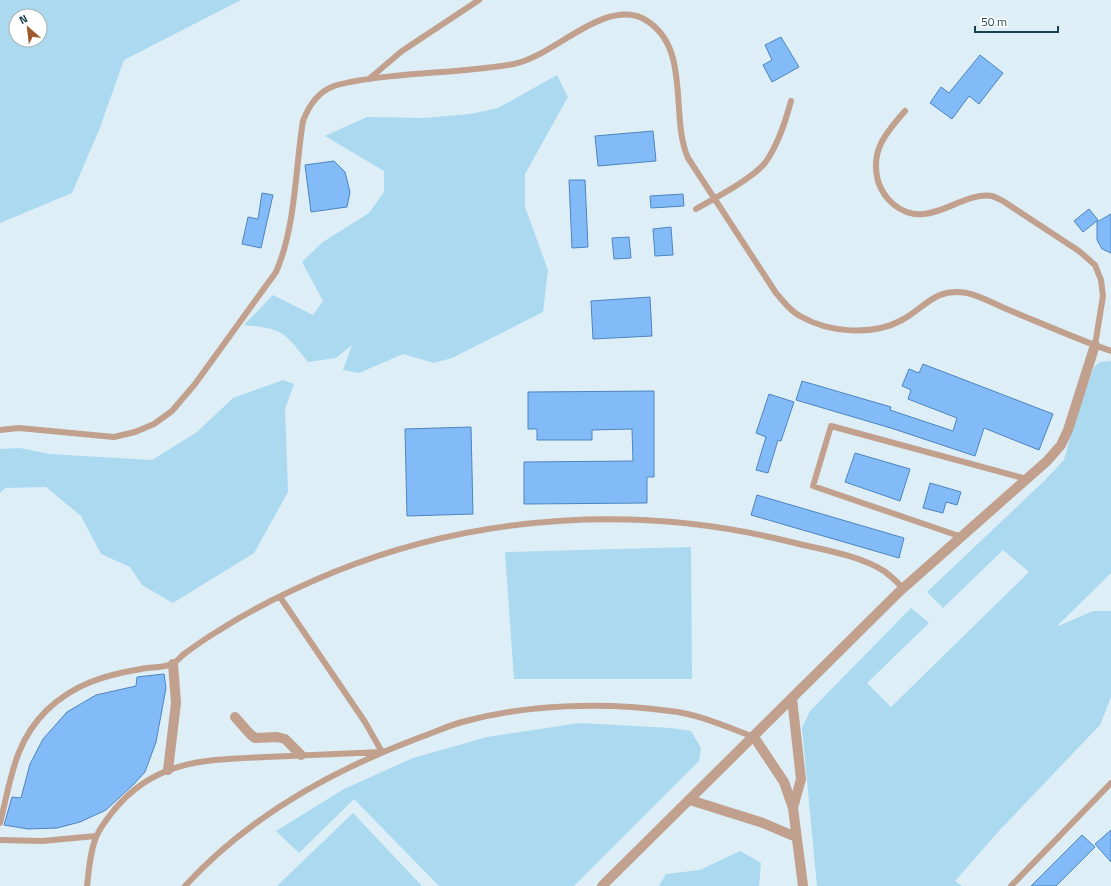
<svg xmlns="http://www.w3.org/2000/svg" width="1111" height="886" font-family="'Titillium Web',sans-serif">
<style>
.green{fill:#abd9f0;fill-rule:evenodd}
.building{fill:#82bbf7;stroke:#4d85be}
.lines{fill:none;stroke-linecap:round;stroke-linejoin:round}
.lane{stroke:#c1a08e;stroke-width:6}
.street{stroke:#c1a08e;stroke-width:10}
</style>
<rect width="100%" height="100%" fill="#ddeef6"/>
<path class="green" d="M0,0H241L124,60L99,130L72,193L0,223ZM16,16H40V40H16Z
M557,75L568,97L525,174V207L548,270L543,312L452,358L434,363L403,354L359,373L343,370L352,345L336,358L308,362C284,332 284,329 244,325L273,295L313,315L323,301L302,262L323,242L369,213L384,192V171L325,136L367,117L424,118L470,114L498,108Z
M1111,361V573L1056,627L1093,611H1111V697L1100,725L998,832L955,881L962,886H817L802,728L810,711L911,608L929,623L867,683L891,707L1029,572L1003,550L943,608L927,592L1043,482L1064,460L1075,419L1094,367L1100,362Z
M283,380L294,384L285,409L288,492L254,553L173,603L142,585L130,567L101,554L81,516L46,487L5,488L0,493V449L20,448L49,454L152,460L197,432L233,398Z
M691,547L692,679H514L505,552Z
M580,723L671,728L691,731L701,748L699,761L574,886H439L354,799L299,853L276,831L344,789L413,758L487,737Z
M353,813L422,886H277Z
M740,851L761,863L759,886H659L666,874L700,870Z"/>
<path class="building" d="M781,37L799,67L772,82L763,65L772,60L765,45Z
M980,55L1003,73L979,104L969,96L952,119L930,103L941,87L949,93Z
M653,131L656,161L598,166L595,136Z
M334,161L345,172L350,192L347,207L311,212L305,165Z
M569,180H585L588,247L572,248Z
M262,193L273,195L261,248L242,244L248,217L258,219Z
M683,194L684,206L651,208L650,196Z
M1089,209L1098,220L1083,232L1074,221Z
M1111,214V253L1102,249L1097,240V222Z
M671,227L673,255L655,256L653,229Z
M629,237L631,258L614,259L612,238Z
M650,297L652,336L593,339L591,301Z
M923,364L1053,414L1039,450L984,428L975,456L894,429L796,400L802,381L891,407L890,410L953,431L957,418L908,399L911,390L902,386L909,369L919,373Z
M654,391V477H647V503L524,504V462L633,461L632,429L592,430V440H537V429H528V392Z
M769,394L794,402L781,441L778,440L768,473L756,470L766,437L756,433Z
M471,427L473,514L407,516L405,429Z
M855,453L910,469L900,501L845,482Z
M930,483L961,492L957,505L946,502L943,513L923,508Z
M757,495L904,538L899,558L751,515Z
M164,674L166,688L156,742L145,772L134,784L106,810L80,822L57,828L28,829L4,825L12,797L21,798L30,764L43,739L67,712L96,695L136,686L137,677Z
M1111,830V862L1095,844Z
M1082,835L1095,847L1056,886H1031Z"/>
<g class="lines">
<path class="lane" d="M369,79L402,51L479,0
M905,111C886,133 870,150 878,181C881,190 886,198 893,204C928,233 959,191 992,196C996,197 1000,200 1003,201L1079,251L1095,265L1101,280L1103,296L1095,345
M696,209C715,198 752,179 765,163C778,145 785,123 791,101
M0,430L19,428L114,437L135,432L154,424L172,411L195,384L276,272C296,226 295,170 303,121C309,105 318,92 334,86C353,80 374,78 394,76C433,72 474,71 514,64C554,56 602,0 642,18C693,44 669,115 688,158L776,293C784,302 790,311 800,316C829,333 873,336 902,320C926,307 935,287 967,293C981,296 996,305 1009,310C1043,324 1077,339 1111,351
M962,537L813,486L831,426L1027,479
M0,823C11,780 14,742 47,710C74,684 105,675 141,669C150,667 163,668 172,664C176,663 180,657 184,654C195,646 206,638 218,631C254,608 295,588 334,572C480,513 642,504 795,543C824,550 858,555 884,571C891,576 897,582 903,588
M0,840L42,841L96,836
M87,886C89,870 90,850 97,835C101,826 108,818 114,810C156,759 206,760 266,757C305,755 343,754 382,752L365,722L280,597
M185,886C248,817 335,769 421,737C435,732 448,726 462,722C527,704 604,702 670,711C699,714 727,727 754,737
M1011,886L1111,783"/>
<path class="street" d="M792,698L801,779L793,808
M235,717L250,734L255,738L277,737L285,739L301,755
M754,737L784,782L793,808L803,886
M168,770L176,703L173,664
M690,800L763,823L796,837
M602,886L900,591L1047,461L1061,445L1068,430L1095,345"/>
</g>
<g transform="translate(28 28) rotate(332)"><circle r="19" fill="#ffffff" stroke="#a3b2b9"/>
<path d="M0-3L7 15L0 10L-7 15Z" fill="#9f592e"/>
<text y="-6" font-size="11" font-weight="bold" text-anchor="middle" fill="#193f50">N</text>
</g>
<path d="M975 26v6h83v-6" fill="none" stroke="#193f50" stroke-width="2"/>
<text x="981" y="26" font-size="12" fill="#193f50" stroke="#ffffff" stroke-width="3" paint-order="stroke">50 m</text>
</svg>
